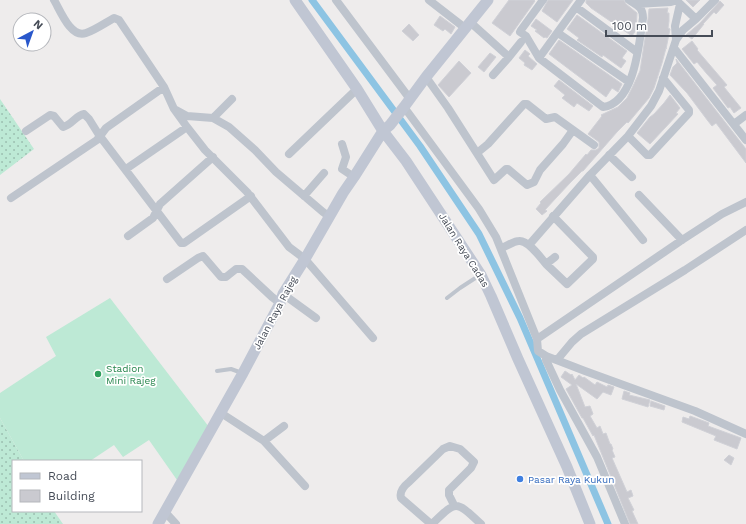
<svg xmlns="http://www.w3.org/2000/svg" width="746" height="524" font-family="'Work Sans',sans-serif">
<style>
.grass{fill:url(#grass-dots)}
.pitch{fill:#bde9d5}
.lines{fill:none;stroke-linecap:round;stroke-linejoin:round}
.canal{stroke:#8dc4e3;stroke-width:7}
.building{fill:#cacad0;stroke:#d0d1d7}
.lane{stroke:#bec4cd;stroke-width:4}
.street{stroke:#bec4cd;stroke-width:8}
.secondary{stroke:#c0c6d3;stroke-width:11}
.leisure-dot{fill:#2e9e5b;stroke:#fff;stroke-width:1.5}
.shop-dot{fill:#3f7fe0;stroke:#fff;stroke-width:1.5}
.labels{text-anchor:middle;dominant-baseline:central;stroke-width:3.5;stroke-linejoin:round;paint-order:stroke}
.street-label{font-size:10px;fill:#464c57;stroke:#fff}
.leisure-label{font-size:10px;fill:#27864d;stroke:#fff;text-anchor:start}
.shop-label{font-size:10px;fill:#366cbe;stroke:#fff;text-anchor:start}
</style>
<defs>
<pattern id="grass-dots" width="8" height="8" patternUnits="userSpaceOnUse"><rect width="8" height="8" fill="#bde9d5"/><path d="M2 2h.1M6 6h.1" fill="none" stroke="#9bbfb0" stroke-width="1.8" stroke-linecap="round"/></pattern>
</defs>
<rect width="100%" height="100%" fill="#eeecec"/>
<path class="grass" d="M0,99L34,149L0,175Z
M0,418L24,461H13V511H54L63,524H0Z"/>
<path class="pitch" d="M110,298L209,427L177,480L149,440L123,457L114,445L90,461H24L0,418V393L56,356L46,337Z"/>
<g class="lines">
<path class="canal" d="M312,0L420,146L479,234L520,318L608,524"/>
</g>
<path class="building" d="M509,0H534L535,1L510,36L492,23Z
M548,0H573L557,22L542,11Z
M586,0H624L626,4L637,13L636,30L632,36L591,8L586,3Z
M686,0H700L693,7Z
M720,1L724,5L716,14L714,12L703,24H704L692,39L686,35L700,23Z
M668,8L667,13H669V21L668,28L670,29L666,49V48L662,63L654,88L649,98L628,123L627,122L617,132L583,171H582L570,183L556,198L545,210L547,211L542,215L536,209L541,203L540,202L569,174L586,154L587,155L591,150H596L599,148V142L588,134L602,116L601,115L618,107L627,98L633,86L640,71L648,19L649,9Z
M577,15L627,51L622,58L626,61L621,68L603,55L602,57L577,40L579,38L567,29Z
M440,16L455,27L451,34L445,29L443,31L434,25Z
M536,19L552,31L547,38L545,37L544,38L535,31L537,30L531,26Z
M409,24L419,35L413,41L402,31Z
M559,40L622,84L618,92L612,88L606,97L549,54Z
M692,41L698,49L697,50L727,85L724,87L741,108L734,113L730,107L728,108L713,88L717,85L707,74L697,62L694,64L682,49Z
M525,50L530,54L528,56L537,64L532,70L524,65L525,63L519,58Z
M490,53L496,57L484,72L478,67Z
M676,59L746,149V163L716,123L712,126L708,121L687,93L670,75L673,67L677,63Z
M459,61L471,73L449,97L438,85Z
M559,80L593,106L589,111L577,103L574,107L562,98L565,95L554,86Z
M670,95L680,108L676,113L678,114L650,144L637,133L650,117L654,114L664,103Z
M565,371L571,375L572,374L575,380L579,375L583,378L584,377L595,385L597,382L607,387L608,385L614,387L611,395L603,392L597,399L576,384L585,407L590,406L593,414L590,416L597,428L600,426L603,434L606,433L610,444H611L613,449L612,450L615,457L612,458L627,492L631,490L633,496L628,498L634,510L632,511L638,524H630L594,435L593,436L583,418H582L566,389L572,385L561,377Z
M624,391L630,393L629,395L650,400L648,407L622,399Z
M651,401L665,406L664,410L650,406Z
M690,416L709,423L708,426L741,438L737,449L714,440L716,436L682,422L683,417L689,419Z
M729,455L734,458L731,465L724,460Z"/>
<g class="lines">
<path class="lane" d="M447,298L460,288L480,275
M217,371L231,369L242,373"/>
<path class="street" d="M54,0C60,10 71,39 86,33C95,30 105,23 114,18L119,20L164,87L174,109L187,127L205,150L247,192L289,247L305,259L373,338
M336,0L410,99
M429,0L465,28
M543,0L521,30L520,32L526,36L539,58L603,107C635,103 639,43 643,18C643,7 638,6 629,0
M636,4L671,2L678,0
M576,7L637,52
M696,19L715,0
M470,22L509,57L521,42
M558,33L629,82
M676,40L675,26L680,4
M674,48L746,140
M539,58L581,0
M493,75L509,57
M426,77L448,108L494,180L506,169H508L527,185L534,182L540,170L563,144L573,130
M404,107L479,209L496,237L537,339L538,351L546,356L585,371L695,411L746,434
M176,110L187,116L213,118L229,127L255,150L276,172L323,212L330,217
M213,118L232,99
M734,124L746,115
M26,131L50,115L54,116L63,127C72,125 76,115 84,114L89,119L99,135L181,243H184L251,196
M628,136L647,155H650L689,113V110L663,78
M342,144L346,157L342,169L354,177
M477,153L488,144L524,104H527L546,119L555,117L594,145
M289,154L357,89
M609,155L632,177
M126,169L187,127
M639,195L682,240
M304,196L324,173
M11,198L88,146L97,140L106,128L164,87
M128,236L153,218L160,204L213,157
M643,240L590,175L628,136L651,106L659,91L676,40L683,30L696,19L677,1
M529,245L590,175
M501,248C507,246 514,241 519,241C528,240 541,258 546,264L555,257
M546,264L567,284L593,259V257L553,216
M167,279L198,258L203,256L221,277H226L236,269H242L272,297L280,303
M283,294L316,318
M537,339L682,240L722,214L746,202
M546,356V360L560,390L597,457L625,524
M557,360L572,342L581,334L685,270L746,230
M221,413L264,441L305,486
M264,441L284,426
M165,512L176,524
M431,524L401,498C399,491 404,486 409,482L443,449L450,446L460,449L474,462L471,468L449,490V495L454,505
M432,524C457,500 455,500 481,524"/>
<path class="secondary" d="M295,0L357,89L383,131L406,161L481,275L491,296L518,359L567,467L590,524
M158,524L243,373L280,303L283,294L305,259L343,193L354,177L383,131L390,125L404,107L426,77L488,0"/>
</g>
<circle class="leisure-dot" cx="98" cy="374" r="4"/>
<circle class="shop-dot" cx="520" cy="479" r="4"/>
<g class="labels">
<g class="street-label">
<text transform="translate(464 250) rotate(58)">Jalan Raya Cadas</text>
<text transform="translate(275 313) rotate(-62)">Jalan Raya Rajeg</text>
</g>
<g class="leisure-label">
<text x="106" y="368">Stadion<tspan x="106" dy="12">Mini Rajeg</tspan></text>
</g>
<g class="shop-label">
<text x="528" y="479">Pasar Raya Kukun</text>
</g>
</g>
<rect x="12" y="460" width="130" height="52" fill="#ffffff" stroke="#b5b7bc"/>
<rect x="20" y="473" width="20" height="6" fill="#c0c6d3" stroke="#b5b7bc"/>
<text x="48" y="480" font-size="12" fill="#464c57">Road</text>
<rect x="20" y="490" width="20" height="12" fill="#cacad0" stroke="#b5b7bc"/>
<text x="48" y="500" font-size="12" fill="#464c57">Building</text>
<g transform="translate(32 32) rotate(41)"><circle r="19" fill="#ffffff" stroke="#b5b7bc"/>
<path d="M0-3L7 15L0 10L-7 15Z" fill="#2957cb"/>
<text y="-6" font-size="11" font-weight="bold" text-anchor="middle" fill="#464c57">N</text>
</g>
<path d="M606 30v6h106v-6" fill="none" stroke="#464c57" stroke-width="2"/>
<text x="612" y="30" font-size="12" fill="#464c57" stroke="#ffffff" stroke-width="3" paint-order="stroke">100 m</text>
</svg>
